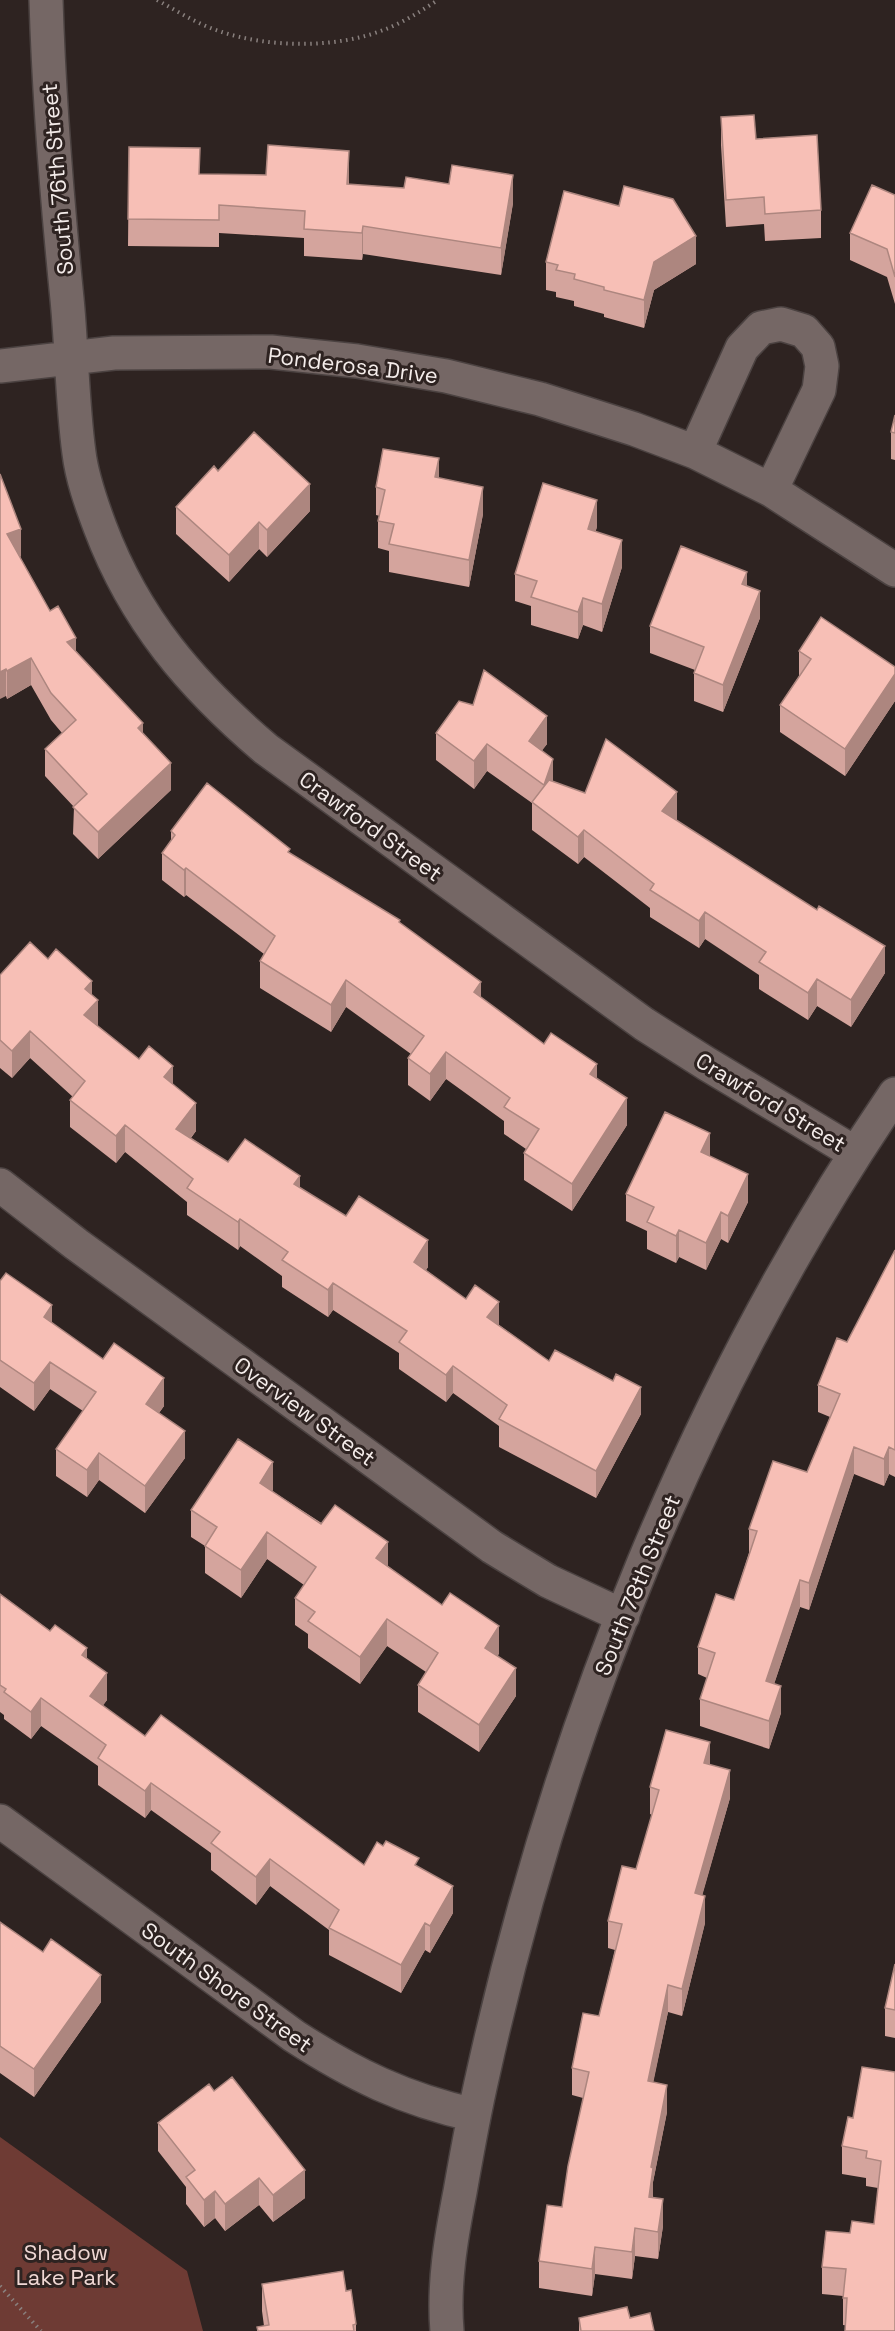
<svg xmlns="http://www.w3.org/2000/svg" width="895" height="2331" font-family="'Space Grotesk',sans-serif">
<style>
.green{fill:#6e3b34}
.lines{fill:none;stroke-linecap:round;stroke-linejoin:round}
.minor-casing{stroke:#4b4241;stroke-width:36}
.path{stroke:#89807e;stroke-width:4;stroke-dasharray:1.5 4.5;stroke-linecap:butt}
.minor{stroke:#756765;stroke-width:33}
.wall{fill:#d4a49d}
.shaded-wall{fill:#ad867f}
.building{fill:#f7bfb6;stroke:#ad867f;stroke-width:1.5}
.labels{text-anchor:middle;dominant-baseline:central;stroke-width:6;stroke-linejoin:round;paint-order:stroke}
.street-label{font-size:22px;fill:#f4ecea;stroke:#2e2321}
.park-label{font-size:22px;fill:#f0d8d4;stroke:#2e2321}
</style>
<rect width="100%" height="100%" fill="#2e2321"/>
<path class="green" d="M0,2137L187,2271L203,2331H0Z"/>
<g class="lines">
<defs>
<path id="minor" d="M46,0C49,100 57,199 67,299C72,350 72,402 79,453C82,478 91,503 100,527C135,620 191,685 266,749L644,1024L707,1064L855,1153
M0,366L114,353L271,352L357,361L446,376L540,399L634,429L695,452L771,490L895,570
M695,452L742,348L761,328L781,324L804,331L818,347L822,366L819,390L771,490
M0,1185L76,1244L492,1547L548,1581L623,1616
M0,1821L294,2036C354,2075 404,2099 474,2115
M447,2331C443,2284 451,2238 460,2192C467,2152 474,2113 483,2074C559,1730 696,1386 895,1094"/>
</defs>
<use href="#minor" class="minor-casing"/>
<path class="path" d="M157,0C177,11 197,24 219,31C268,48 337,49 386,29C404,22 421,11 438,0
M0,2286L41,2331"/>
<use href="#minor" class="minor"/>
</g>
<path class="wall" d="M721,117L821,210V238L765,241L764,224L726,227L721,145Z
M129,147L200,174L349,178V184L513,203L501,275L363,254L362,260L304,256V238L219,233V247L128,246Z
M895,195V304L887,277L850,260V233Z
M546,262L696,264L654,290L644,328L604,317V314L574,306V301L556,297V292L546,290Z
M895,415V460L891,459V432Z
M218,471L310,511L267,557L259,549L229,582L176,534V507Z
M0,474L21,556L20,557L50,611L76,651L143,734L171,790L98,859L73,834L74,807L45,776V749L62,733L51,720L31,685L7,699L6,696Z
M439,478L483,514L469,587L389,572V551L378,548V521L380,516L376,515V487Z
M597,527L595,532L622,567L602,632L583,625L578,639L531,625V606L515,601V574Z
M747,586L760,618L723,712L694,701V673L695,670L650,653V626Z
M799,651L895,667V701L845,776L780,732V705L799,676Z
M436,733L547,744L542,750L553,782L585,793L677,820H676L885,973L851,1027L817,1006L808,1020L759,989V975L705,939L699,948L650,917V908L584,857L578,864L532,830V803L487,771L474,789L436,760Z
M171,831L290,853L400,923L481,998L544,1044L597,1078L627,1125L572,1211L524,1180V1153L526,1149L504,1134V1121L446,1079L430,1101L408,1085V1058L411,1054L346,1007L331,1032L260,988V961L264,954L186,895L184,897L162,880V853L171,842Z
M48,959L92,995L98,1026L139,1059L173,1084L196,1131L191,1138L228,1162L300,1188L428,1267L426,1270L499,1325L549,1361L641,1414L596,1498L499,1447V1426L453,1393L446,1402L399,1369V1353L333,1310L328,1317L282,1287V1276L240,1246L238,1250L187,1215V1202L125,1152L116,1163L70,1127V1100L73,1097L30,1058L12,1078L0,1068V975Z
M710,1157L748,1202L728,1243L721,1239L706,1270L679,1257L676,1263L647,1249V1231L626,1221V1194Z
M895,1250V1477L889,1474L884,1486L854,1474L809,1610L800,1607L774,1684L781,1713L769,1749L700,1726V1699L707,1678L698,1674V1647L734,1600L749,1553V1529L807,1472L830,1417L818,1412V1385L847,1342Z
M0,1281L52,1323L164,1406L159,1413L185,1458L145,1513L99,1480L87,1497L56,1476V1449L83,1411L50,1389L34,1411L0,1387Z
M273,1490L272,1491L388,1566L499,1653L498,1656L516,1696L479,1752L418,1712V1685L426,1672L387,1646L360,1684L308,1648V1634L295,1625V1598L304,1585L267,1559L241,1598L205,1573V1546L191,1537V1510Z
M0,1594L87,1658L107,1700L102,1706L145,1736L364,1865L419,1867L453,1913L430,1953L425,1950L401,1993L329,1955V1930L270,1886L256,1905L211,1870V1853L151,1810L145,1818L98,1785V1766L41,1726L31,1739L4,1719V1715L0,1712Z
M710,1765L730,1798L702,1895L705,1923L682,2016L668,2012L653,2082L667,2112L653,2182V2198L663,2226L658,2259L635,2256L632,2279L595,2274L592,2296L539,2288V2261L562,2207L583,2098L572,2095V2068L599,2016L615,1950L608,1948V1921L636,1869L652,1815L650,1814V1787Z
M0,1922L101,2002L34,2097L0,2073Z
M895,1964V2038L885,2036V2008Z
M895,2072V2331L843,2325V2296L822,2294V2267L850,2233L874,2224L878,2188L866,2186V2178L842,2174V2146L853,2118Z
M214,2091L305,2198L273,2222L259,2205L225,2231L215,2218L204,2227L186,2204V2187L158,2151V2123Z
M262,2284L346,2291L356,2324V2331H257V2327L264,2326L262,2311Z
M579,2318H630L654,2331H579Z"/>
<path class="shaded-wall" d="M349,151V178L347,211V184Z
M513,175V203L501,275V248Z
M363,226V254L362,260V233Z
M696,236V264L654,290L644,328V300L654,262Z
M439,458V485L435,477Z
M310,484V511L267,557V530Z
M483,487V514L469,587V560Z
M597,500V527L588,556V529Z
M259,522V549L229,582V555Z
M21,529V556L7,561V534Z
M622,540V567L602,632V604Z
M747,572V599L742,584Z
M760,591V618L723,712V685Z
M583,598V625L578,639V612Z
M76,638V665L67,642Z
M31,658V685L7,699V671Z
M6,669V696L0,699V672Z
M895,674V701L845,776V749Z
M547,716V744L529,768V741Z
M143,723V750L138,728Z
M487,744V771L474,789V761Z
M553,759V786L544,785Z
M171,763V790L98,859V832Z
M677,792V820L662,839V811Z
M584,830V857L578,864V837Z
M186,868V895L184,897V870Z
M705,912V939L699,948V921Z
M885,946V973L851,1027V1000Z
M817,979V1006L808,1020V993Z
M346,980V1007L331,1032V1005Z
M92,981V1007L98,1000V1028L84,1043L85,989Z
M481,982V1009L474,992Z
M30,1031V1058L12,1078V1051Z
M446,1052V1079L430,1101V1074Z
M597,1064V1091L590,1074Z
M173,1066V1093L164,1077Z
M627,1098V1125L572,1211V1184Z
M196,1103V1131L176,1156V1129Z
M125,1125V1152L116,1163V1136Z
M710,1133V1161L701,1152Z
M748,1174V1202L728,1243V1216Z
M300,1176V1203L294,1184Z
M721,1212V1239L706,1270V1243Z
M240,1219V1246L238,1250V1222Z
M679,1230V1257L676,1263V1236Z
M428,1240V1267L414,1289V1262Z
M333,1283V1310L328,1317V1290Z
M499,1302V1329L487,1317Z
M52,1305V1332L44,1317Z
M50,1362V1389L34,1411V1383Z
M453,1366V1393L446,1402V1375Z
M164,1378V1406L146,1431V1404Z
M641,1387V1414L596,1498V1471Z
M185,1431V1458L145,1513V1486Z
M854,1447V1474L809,1610V1583Z
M889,1447V1474L884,1486V1459Z
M99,1453V1480L87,1497V1470Z
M273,1462V1490L260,1510V1483Z
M267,1532V1559L241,1598V1570Z
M388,1542V1569L376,1558Z
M800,1580V1607L766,1708V1681Z
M387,1619V1646L360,1684V1657Z
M499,1626V1653L485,1675V1648Z
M87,1648V1675L82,1655Z
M516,1668V1696L479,1752V1725Z
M107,1673V1700L90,1724V1696Z
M781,1686V1713L769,1749V1721Z
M41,1698V1726L31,1739V1712Z
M710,1742V1769L704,1763Z
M730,1770V1798L695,1921V1893Z
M151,1783V1810L145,1818V1791Z
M270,1859V1886L256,1905V1877Z
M453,1886V1913L430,1953V1926Z
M705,1896V1923L682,2016V1989Z
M425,1923V1950L401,1993V1965Z
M101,1975V2002L34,2097V2069Z
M668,1985V2012L648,2108V2081Z
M667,2085V2112L653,2182V2195L649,2224L651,2167Z
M305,2170V2198L273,2222V2195Z
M259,2178V2205L225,2231V2204Z
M215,2191V2218L204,2227V2200Z
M663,2199V2226L658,2259V2232Z
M635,2228V2256L632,2279V2252Z
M595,2247V2274L592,2296V2269Z"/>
<path class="building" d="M754,115L756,139L817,135L821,210L765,214L764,197L726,200L721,117Z
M268,145L349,151L347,184L404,188L406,177L449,184L452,165L513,175L501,248L363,226L362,233L304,229L305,211L219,205V220L128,219L129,147L200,148L199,174L266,175Z
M872,185L895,195V277L887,249L850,233Z
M624,186L673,199L696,236L654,262L644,300L604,290V287L574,279L575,274L556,270L558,265L546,262L564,191L619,206Z
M895,415V433L891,432Z
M254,432L310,484L267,530L259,522L229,555L176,507L214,466L218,471Z
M383,449L439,458L435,477L483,487L469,560L389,544L394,524L378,521L385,490L376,487Z
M0,474L21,529L7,534L50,611L58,606L76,638L67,642L143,723L138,728L171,763L98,832L73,807L87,794L45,749L76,720L51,693L31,658L7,671L6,669L0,672Z
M543,483L597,500L588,529L622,540L602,604L583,598L578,612L531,597L537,581L515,574Z
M681,546L747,572L742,584L760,591L723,685L694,673L704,647L650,626Z
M821,617L895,667V674L845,749L780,705L811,659L799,651Z
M484,670L547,716L529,741L553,759L544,785L487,744L474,761L436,733L459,701L473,705Z
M606,739L677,792L662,811L817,910L819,906L885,946L851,1000L817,979L808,993L759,962L766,952L705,912L699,921L650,890L654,884L584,830L578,837L532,802L549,780L585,793Z
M207,783L290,849L288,852L400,920L399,922L481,982L474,992L544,1044L551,1033L597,1064L590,1074L627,1098L572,1184L524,1153L539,1129L504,1107L510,1098L446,1052L430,1074L408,1058L424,1036L346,980L331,1005L260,961L275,936L186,868L184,870L162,853L175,835L171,831Z
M30,942L48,959L56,949L92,981L85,989L98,1000L84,1015L139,1059L149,1046L173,1066L164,1077L196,1103L176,1129L228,1162L245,1139L300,1176L294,1184L346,1216L359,1196L428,1240L414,1262L466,1299L475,1285L499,1302L487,1317L549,1361L555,1350L613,1381L616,1374L641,1387L596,1471L499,1419L507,1405L453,1366L446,1375L399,1342L407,1331L333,1283L328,1290L282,1260L288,1252L240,1219L238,1222L187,1188L193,1179L125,1125L116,1136L70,1100L85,1081L30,1031L12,1051L0,1040V975Z
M665,1112L710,1133L701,1152L748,1174L728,1216L721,1212L706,1243L679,1230L676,1236L647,1222L654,1207L626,1194Z
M895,1250V1450L889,1447L884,1459L854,1447L809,1583L800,1580L766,1681L781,1686L769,1721L700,1699L715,1653L698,1647L716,1594L734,1600L757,1531L749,1529L773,1461L807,1472L840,1394L818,1385L837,1338L847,1342Z
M6,1273L52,1305L44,1317L103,1359L114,1343L164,1378L146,1404L185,1431L145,1486L99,1453L87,1470L56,1449L96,1392L50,1362L34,1383L0,1360V1281Z
M238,1439L273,1462L260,1483L321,1524L335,1505L388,1542L376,1558L442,1605L450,1593L499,1626L485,1648L516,1668L479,1725L418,1685L438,1653L387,1619L360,1657L308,1621L315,1612L295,1598L316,1567L267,1532L241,1570L205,1546L217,1527L191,1510Z
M0,1594L50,1631L55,1625L87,1648L82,1655L107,1673L90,1696L145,1736L161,1715L364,1865L377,1842L383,1846L386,1841L419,1858L415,1865L453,1886L430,1926L425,1923L401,1965L329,1928L339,1910L270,1859L256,1877L211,1843L220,1832L151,1783L145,1791L98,1758L106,1745L41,1698L31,1712L4,1692L6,1689L0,1685Z
M666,1730L710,1742L704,1763L730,1770L695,1893L705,1896L682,1989L668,1985L648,2081L667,2085L651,2167L653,2168L649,2197L663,2199L658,2232L635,2228L632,2252L595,2247L592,2269L539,2261L547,2205L562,2207L568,2166L589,2072L572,2068L583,2013L599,2016L622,1924L608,1921L622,1866L636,1869L659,1790L650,1787Z
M0,1922L43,1952L51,1939L101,1975L34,2069L0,2046Z
M895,1964V2010L885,2008Z
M862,2067L895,2072V2331H845L847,2298H843L846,2269L822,2267L826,2231L850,2233L852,2221L874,2224L881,2161L866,2158L867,2151L842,2146L848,2117L853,2118Z
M232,2077L305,2170L273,2195L259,2178L225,2204L215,2191L204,2200L186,2177L195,2170L158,2123L209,2084L214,2091Z
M343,2271L346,2291L351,2290L356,2324L353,2325L354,2331H258L257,2327L269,2325L262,2284Z
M627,2307L630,2318L650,2313L654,2331H581L579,2318Z"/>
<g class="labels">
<g class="street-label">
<text transform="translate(57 179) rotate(-95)">South 76th Street</text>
<text transform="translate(353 365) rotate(7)">Ponderosa Drive</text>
<text transform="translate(371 826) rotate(36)">Crawford Street</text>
<text transform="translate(771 1102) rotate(31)">Crawford Street</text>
<text transform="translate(305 1411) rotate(36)">Overview Street</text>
<text transform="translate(637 1585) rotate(-68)">South 78th Street</text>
<text transform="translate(227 1987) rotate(36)">South Shore Street</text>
</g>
<g class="park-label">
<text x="66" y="2252">Shadow<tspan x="66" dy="25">Lake Park</tspan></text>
</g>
</g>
</svg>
